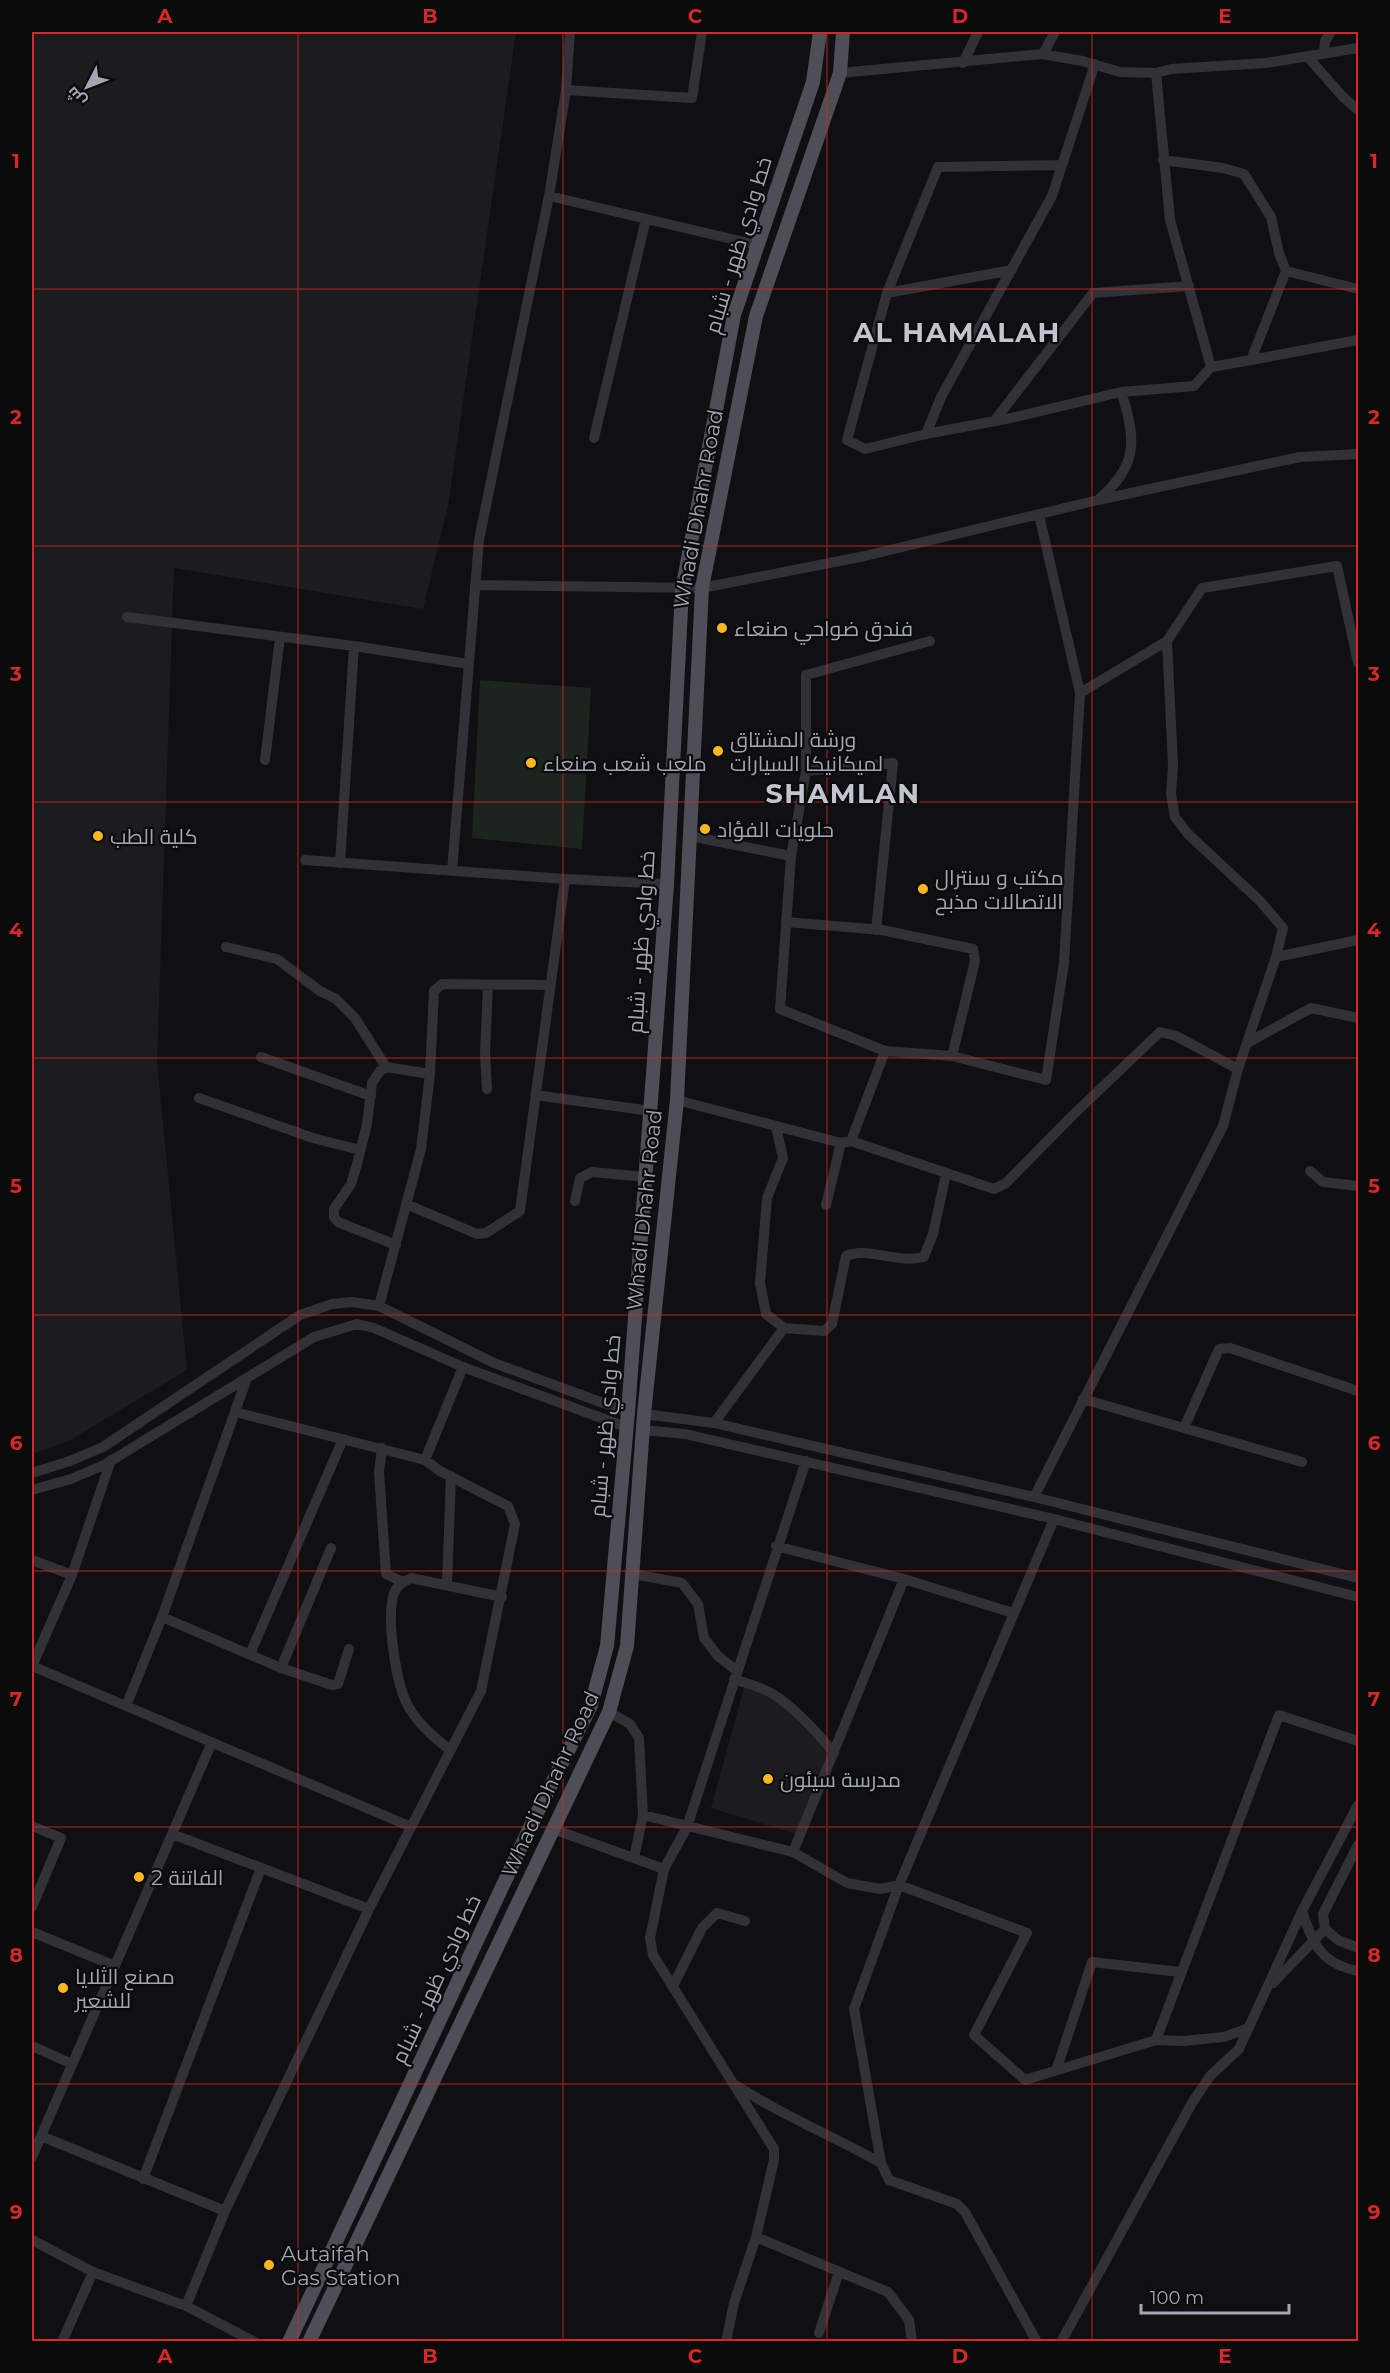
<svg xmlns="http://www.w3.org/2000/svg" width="1390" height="2373" font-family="Montserrat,Cairo,sans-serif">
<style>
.built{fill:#1c1c1f}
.green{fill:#1c241d}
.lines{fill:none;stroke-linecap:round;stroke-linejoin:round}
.minor{stroke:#313237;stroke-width:10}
.major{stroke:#4d4e56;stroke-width:14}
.grid{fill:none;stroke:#d62828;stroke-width:1.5;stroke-opacity:0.55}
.poi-dot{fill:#fdb61d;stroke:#0b0b0c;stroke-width:2}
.labels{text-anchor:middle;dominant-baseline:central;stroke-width:4.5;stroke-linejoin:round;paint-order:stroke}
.street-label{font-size:21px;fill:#a0a6b3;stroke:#0b0b0c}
.poi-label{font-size:21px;fill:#a0a6b3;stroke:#0b0b0c;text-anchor:start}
.district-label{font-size:27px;font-weight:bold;letter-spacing:1.5px;fill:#c1c5cf;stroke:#0b0b0c}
.neatline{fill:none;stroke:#d62828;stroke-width:2}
.grid-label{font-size:20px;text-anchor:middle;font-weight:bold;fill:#d62828}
</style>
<rect width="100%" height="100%" fill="#101012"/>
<path class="built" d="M32,32H516L448,506L423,609L174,568L157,1062L187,1370L67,1442L32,1454Z
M746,1681L778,1699L829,1749L797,1834L711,1808Z"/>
<path class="green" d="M480,680L591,688L582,849L472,838Z"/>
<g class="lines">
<path class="minor" d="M1324,52L1325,41L1331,32
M1043,54L1055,32
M1307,56L1343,97L1358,110
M963,63L978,32
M840,73L1043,54L1082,61L1120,72L1156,73L1171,69L1266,63L1358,48
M566,90L692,98L702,32
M1163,160L1223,168L1244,174L1271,217L1279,253L1286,271L1358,289
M1062,165L938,167L887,293L847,440L865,449L926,434L941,397L1052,196L1095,64
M549,196L757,245
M887,293L1012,270
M1251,360L1358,340
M1211,367L1251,360L1286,271
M995,420L1093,293L1189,286
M926,434L1011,418L1121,392L1194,386L1211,367L1170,220L1156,73
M594,438L646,219
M1100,498C1139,465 1136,437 1121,392
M476,585L702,588L865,556L1098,500L1300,457L1358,454
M127,617L354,646L468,664
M1167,641L1173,765L1171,794L1175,817L1188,834L1260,901L1283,928L1276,957
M1080,693L1167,641L1202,588L1337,566L1358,663
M265,760L280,637
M806,771V675L930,641
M690,836L791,856L780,1009L885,1051
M791,856L806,771L893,763L876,930
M305,860L565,879L667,884
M340,863L354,646
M452,871L479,540L549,196L566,90L570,32
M786,922L882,930L973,949L975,961L952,1056
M226,947L277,959L320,991L336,999L355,1018L386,1067
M1249,1042L1311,1008L1358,1018
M261,1057L371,1096
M487,1089L485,1054L488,985
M535,1095L651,1111
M199,1098L313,1138L360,1150
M677,1100L841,1143L851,1141L885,1051L952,1056L1046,1080L1064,963L1080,693L1039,515
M776,1127L783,1158L767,1198L760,1283L766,1314L784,1328L824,1331L832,1324L846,1256C866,1246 897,1264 924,1257L933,1234L946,1174
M851,1141L994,1189L1006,1183L1073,1115L1160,1032L1176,1036L1238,1069
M1310,1171L1323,1182L1358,1186
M575,1201L580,1178L592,1172L646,1177
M406,1204L477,1234L486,1233L520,1211L565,879
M826,1205L841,1143
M396,1245L338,1222L334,1217V1209L351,1184L357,1164L367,1124L372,1083L380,1071L386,1067L430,1074
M379,1306L421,1149L430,1074L434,991L442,984L549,985
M1083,1399L1302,1462
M644,1414L714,1423L1034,1497L1358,1578
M714,1423L784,1328
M1184,1428L1219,1349L1230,1348L1358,1391
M643,1430L685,1434L1054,1519L1358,1597
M382,1448L379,1472L386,1574L403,1582
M425,1460L463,1367
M32,1473L70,1461L103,1447L300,1315L332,1304L352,1302L379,1306L494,1363L628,1412
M32,1490L71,1479L104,1465L314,1337L357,1324L374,1328L463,1367L626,1427
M1034,1497L1223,1126L1238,1069L1276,957L1358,940
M776,1546L904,1579L1013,1613
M32,1560L72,1575L32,1666
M633,1574L682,1583L698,1604L704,1638L718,1656L737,1671
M72,1575L111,1460
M447,1585L451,1476
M162,1617L281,1668L332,1685L338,1684L349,1649
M250,1654L343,1439
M32,1666L409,1826
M281,1668L331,1548
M734,1679C744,1683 755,1685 765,1690C788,1700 818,1733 834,1753
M126,1706L162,1617L247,1378
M609,1712L630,1724L639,1738L643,1815L634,1858
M450,1750C432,1736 416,1722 406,1702C396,1681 384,1610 396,1589C400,1583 405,1581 411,1578L502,1597
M1358,1805L1302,1911C1313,1944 1321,1964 1358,1971
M643,1815L793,1852L847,1883L880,1889L899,1885L1027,1933L974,2035L1025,2080L1156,2040L1183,2041L1224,2037L1249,2028
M32,1826L61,1838L32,1907
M553,1829L664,1869
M172,1834L369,1909
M1358,1845L1323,1914L1325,1929L1338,1940L1358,1948
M793,1852L904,1579
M32,1932L115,1966
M1273,1983L1325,1929
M673,1986L702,1928L717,1913L745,1921
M1156,2040L1279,1715L1358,1741
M32,2046L72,2064
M1057,2068L1092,1962L1180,1972
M737,2086C783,2116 833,2136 881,2163L854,2009L899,1885L1054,1519
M41,2136L225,2211
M32,2157L212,1742
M881,2163L889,2180L957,2204L965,2212L1037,2342
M143,2179L261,1868
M756,2237L888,2292L909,2320L912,2342
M32,2240L93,2272L186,2306L255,2342
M186,2306L225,2211L369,1909L481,1691L515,1524L508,1506L440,1471L425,1460L235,1412
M819,2333L839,2272
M62,2342L93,2272
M726,2342L734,2303L756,2237L774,2160V2149L653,1955L650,1938L664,1869L687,1827L806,1461
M1061,2342L1192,2103L1210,2076L1239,2049L1302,1911"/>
<path class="major" d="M289,2342L533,1821L591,1705L607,1646L628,1412L667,884L682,590L734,315L813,82L820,32
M309,2342L609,1712L627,1646L644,1414L677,1100L702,588L756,316L840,73L843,32"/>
</g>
<path class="grid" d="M298,32V2342M563,32V2342M827,32V2342M1092,32V2342M32,289H1358M32,546H1358M32,802H1358M32,1058H1358M32,1315H1358M32,1571H1358M32,1827H1358M32,2084H1358"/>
<g class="poi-dot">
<circle cx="722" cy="628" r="6"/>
<circle cx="718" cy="751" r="6"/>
<circle cx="531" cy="763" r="6"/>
<circle cx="705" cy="829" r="6"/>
<circle cx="98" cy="836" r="6"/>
<circle cx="923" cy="889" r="6"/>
<circle cx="768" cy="1779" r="6"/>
<circle cx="139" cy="1877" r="6"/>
<circle cx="63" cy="1988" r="6"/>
<circle cx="269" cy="2265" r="6"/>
</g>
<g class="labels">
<g class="street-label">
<text transform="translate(738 245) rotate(-73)">خط وادي ظهر - شبام</text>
<text transform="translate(698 509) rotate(-80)">Whadi Dhahr Road</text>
<text transform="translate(641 942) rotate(-86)">خط وادي ظهر - شبام</text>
<text transform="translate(644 1210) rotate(-84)">Whadi Dhahr Road</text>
<text transform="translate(605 1426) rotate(-85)">خط وادي ظهر - شبام</text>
<text transform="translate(550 1784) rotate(-65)">Whadi Dhahr Road</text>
<text transform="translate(436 1979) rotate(-65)">خط وادي ظهر - شبام</text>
</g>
<g class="poi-label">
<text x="734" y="628">فندق ضواحي صنعاء</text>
<text x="730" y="739">ورشة المشتاق<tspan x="730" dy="24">لميكانيكا السيارات</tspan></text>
<text x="543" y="763">ملعب شعب صنعاء</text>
<text x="717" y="829">حلويات الفؤاد</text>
<text x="110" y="836">كلية الطب</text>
<text x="935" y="877">مكتب و سنترال<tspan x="935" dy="24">الاتصالات مذبح</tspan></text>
<text x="780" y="1779">مدرسة سيئون</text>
<text x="151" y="1877">الفاتنة 2</text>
<text x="75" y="1976">مصنع الثلايا<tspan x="75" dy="24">للشعير</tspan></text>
<text x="281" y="2253">Autaifah<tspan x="281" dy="24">Gas Station</tspan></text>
</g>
<g class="district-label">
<text x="957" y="332">AL HAMALAH</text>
<text x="843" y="793">SHAMLAN</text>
</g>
</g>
<rect width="1390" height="2373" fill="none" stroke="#0b0b0c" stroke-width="66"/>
<g transform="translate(87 87) rotate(228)" stroke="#0b0b0c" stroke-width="4.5" paint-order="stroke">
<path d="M0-4.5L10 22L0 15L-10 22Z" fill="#a0a6b3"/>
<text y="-9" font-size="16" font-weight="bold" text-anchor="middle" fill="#a0a6b3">ش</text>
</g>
<path d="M1141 2304v9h148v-9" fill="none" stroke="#a0a6b3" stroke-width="3"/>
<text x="1150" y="2304" font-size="18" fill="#a0a6b3" stroke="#0b0b0c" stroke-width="4.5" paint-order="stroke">100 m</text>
<rect x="33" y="33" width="1324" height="2307" class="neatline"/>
<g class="grid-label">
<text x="165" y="23">A</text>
<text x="430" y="23">B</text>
<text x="695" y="23">C</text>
<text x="960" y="23">D</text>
<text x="1225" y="23">E</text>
<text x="16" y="168">1</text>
<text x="1374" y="168">1</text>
<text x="16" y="424">2</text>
<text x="1374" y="424">2</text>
<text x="16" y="681">3</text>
<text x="1374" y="681">3</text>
<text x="16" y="937">4</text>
<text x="1374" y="937">4</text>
<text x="16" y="1193">5</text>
<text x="1374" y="1193">5</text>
<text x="16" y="1450">6</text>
<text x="1374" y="1450">6</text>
<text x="16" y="1706">7</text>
<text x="1374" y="1706">7</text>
<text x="16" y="1962">8</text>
<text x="1374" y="1962">8</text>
<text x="16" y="2219">9</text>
<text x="1374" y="2219">9</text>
<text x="165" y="2363">A</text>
<text x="430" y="2363">B</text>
<text x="695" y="2363">C</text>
<text x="960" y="2363">D</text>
<text x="1225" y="2363">E</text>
</g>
</svg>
